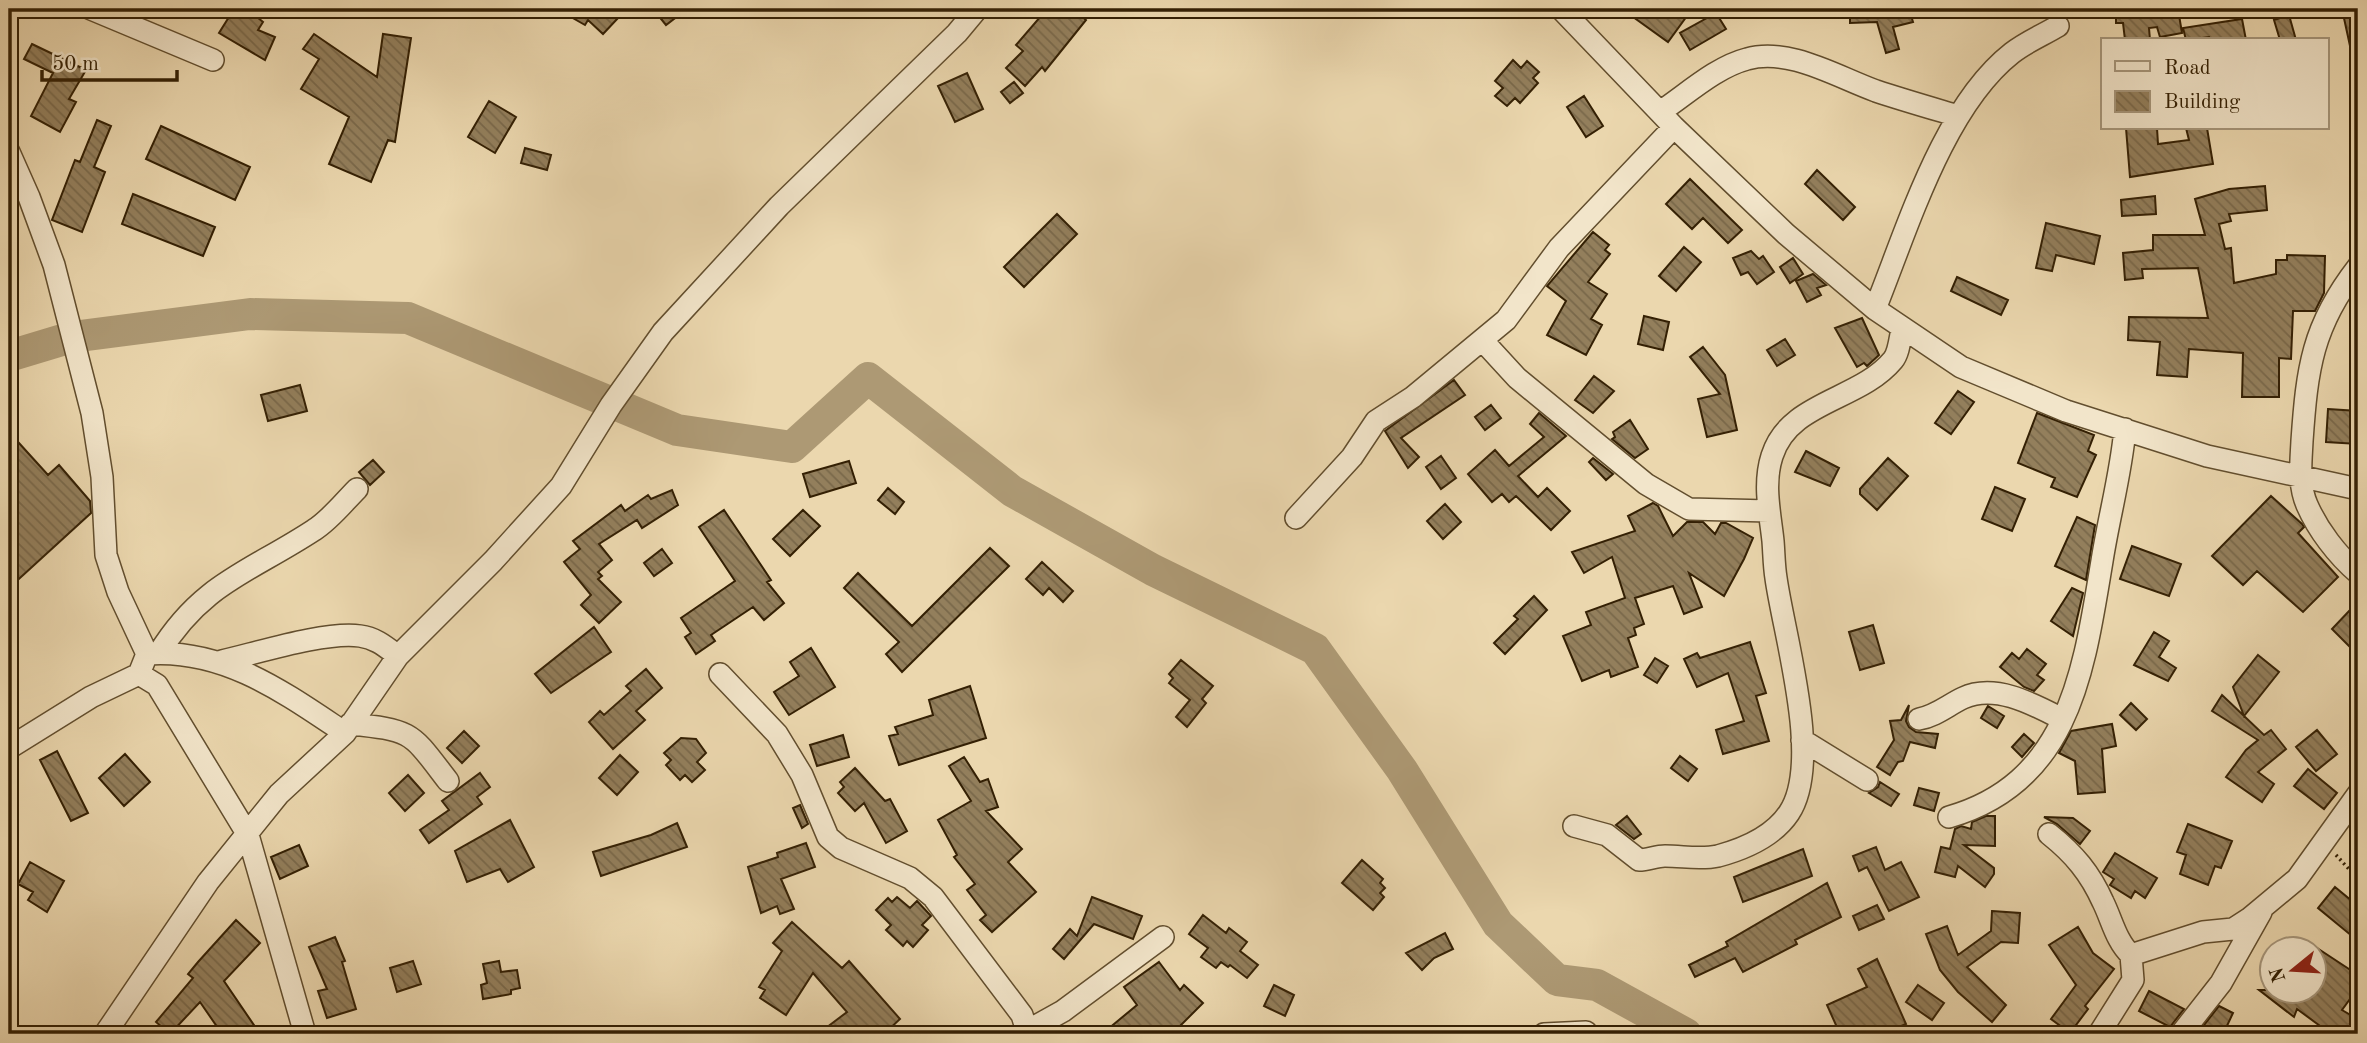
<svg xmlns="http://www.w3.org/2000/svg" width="2367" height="1043" font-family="'Old Standard TT',serif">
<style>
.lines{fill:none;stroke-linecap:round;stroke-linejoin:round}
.river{stroke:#ad9974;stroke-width:32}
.building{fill:url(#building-back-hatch);stroke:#342004;stroke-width:2}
.minor-casing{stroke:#624e2e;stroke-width:24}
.path{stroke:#342004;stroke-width:3.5;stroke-dasharray:2 3.5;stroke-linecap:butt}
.minor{stroke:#f2e5ca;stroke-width:21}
</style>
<defs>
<pattern id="building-back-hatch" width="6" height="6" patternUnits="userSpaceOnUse" patternTransform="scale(1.75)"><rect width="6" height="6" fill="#937f5c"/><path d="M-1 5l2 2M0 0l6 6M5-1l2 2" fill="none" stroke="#79684a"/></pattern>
</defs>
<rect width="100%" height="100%" fill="#ebd7ae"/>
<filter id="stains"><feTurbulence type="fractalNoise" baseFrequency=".00286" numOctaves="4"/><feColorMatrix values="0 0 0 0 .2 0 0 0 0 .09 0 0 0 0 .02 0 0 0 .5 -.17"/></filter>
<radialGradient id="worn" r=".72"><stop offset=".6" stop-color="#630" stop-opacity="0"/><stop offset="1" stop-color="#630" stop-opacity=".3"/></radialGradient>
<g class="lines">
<path class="river" d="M9,356L72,337L250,314L408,318L677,430L792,447L868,378L1012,491L1153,570L1315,649L1402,770L1498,924L1557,980L1597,985L1686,1034"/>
</g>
<path class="building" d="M234,9H261L257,17L263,22L258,30L275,37L265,60L219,33Z
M557,9H611L619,17L603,34L588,20L585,25Z
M653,9H687L666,25Z
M1047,9H1074L1086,20L1045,71L1042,67L1025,86L1006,68L1023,51L1016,45Z
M1622,9H1692L1668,42Z
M1850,9H1909L1913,22L1893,27L1899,49L1886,53L1877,22L1850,23Z
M2116,9H2178L2182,33L2160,37L2157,27L2149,28L2150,40H2125L2123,23H2116Z
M2342,9H2358V54L2352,55Z
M1716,13L1726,29L1690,50L1680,33Z
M2289,15L2296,40H2280L2274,20Z
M2242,19L2246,40H2210L2209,37L2186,40L2183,28Z
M314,34L377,77L383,34L411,38L395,142L388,140L371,182L329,164L349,117L301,89L319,59L303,49Z
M32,44L86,70L69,99L76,102L60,132L31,116L53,73L24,59Z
M1513,60L1521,68L1527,61L1539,72L1533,78L1538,83L1520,103L1515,98L1507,106L1495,96L1503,88L1495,81Z
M967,73L983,109L955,122L938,86Z
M1014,82L1023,93L1010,103L1001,92Z
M1584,96L1603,126L1586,137L1567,107Z
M489,101L516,117L495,153L468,137Z
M97,120L111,126L94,167L105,172L82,232L52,220L75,160L80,162Z
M161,126L250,167L235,200L146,159Z
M2126,128H2157L2158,144L2189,140L2186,128H2207L2213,164L2130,177Z
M525,148L551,155L547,170L521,163Z
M1817,170L1855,207L1843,220L1805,184Z
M1690,179L1742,230L1728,243L1703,218L1692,229L1666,204Z
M2265,186L2267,210L2229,214L2231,221L2219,224L2225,249L2231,248L2234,283L2276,274V260H2287V255L2325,256L2324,293L2315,311H2293L2291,359L2279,358V397H2242L2243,353L2189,349L2187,377L2157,375L2160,342L2128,340L2129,317L2208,318L2198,268L2142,269L2143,278L2125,280L2123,253L2153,250V235H2205L2195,199L2229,189Z
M133,194L215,227L203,256L122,224Z
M2155,196L2156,214L2122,216L2121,200Z
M1057,214L1077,234L1024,287L1004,267Z
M2046,223L2100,236L2094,264L2056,255L2052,271L2036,268Z
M1593,232L1609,245L1605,250L1610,254L1588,282L1607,294L1591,319L1602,325L1586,355L1547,335L1566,301L1547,286Z
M1684,247L1701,262L1676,291L1659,276Z
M1751,251L1759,259L1763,256L1774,272L1757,284L1748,272L1741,275L1733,258Z
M1793,258L1803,274L1790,283L1780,267Z
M1813,274L1826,285L1817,288L1821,295L1807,302L1796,281Z
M1957,277L2008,300L2001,315L1951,291Z
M1644,316L1669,322L1663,350L1638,344Z
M1862,318L1879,355L1867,366L1864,363L1857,367L1835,328Z
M1785,339L1795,355L1777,366L1767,350Z
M1703,347L1725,375L1737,430L1707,437L1698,399L1720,394L1690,357Z
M1594,376L1614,391L1593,413L1575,400Z
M1454,380L1465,395L1401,438L1419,457L1408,468L1385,431Z
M300,385L307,411L268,421L261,395Z
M1958,391L1974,402L1951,434L1935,423Z
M1491,405L1501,418L1485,430L1475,417Z
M2328,409L2358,411V444L2326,442Z
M1539,413L1566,436L1518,476L1538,497L1547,488L1570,511L1551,530L1516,496L1509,502L1502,494L1492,502L1468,474L1495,450L1509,466L1544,437L1530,424Z
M2037,413L2094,435L2088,451L2096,455L2077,497L2051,487L2055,478L2018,463Z
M1630,420L1648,449L1635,458L1612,439L1615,437L1613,432Z
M9,432L48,475L59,465L90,501L91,513L9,588Z
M1806,451L1839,468L1830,486L1795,472Z
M1441,456L1456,478L1441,489L1426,467Z
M1593,458L1613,474L1606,480L1589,462Z
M1888,458L1908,476L1877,510L1860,494V489Z
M373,460L384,472L370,485L359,472Z
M849,461L856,483L810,497L803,474Z
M1995,487L2025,499L2012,531L1982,519Z
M888,488L904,502L895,514L878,500Z
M672,490L678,505L642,528L637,520L599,544L612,560L598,572L602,576L598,579L621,602L599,623L581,605L591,595L564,562L580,549L573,541L621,505L625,511L648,495L651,499Z
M2271,496L2302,524L2304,527L2298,533L2338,577L2303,612L2257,571L2243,585L2212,556Z
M1653,503L1658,506L1673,536L1687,522H1703L1715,534L1721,523H1726L1753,538L1744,559L1724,596L1689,573L1702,607L1684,614L1673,586L1635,598L1644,624L1634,628L1636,635L1628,638L1638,667L1611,677L1609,670L1582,681L1563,636L1591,625L1586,612L1625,598L1612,557L1584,573L1572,552L1635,531L1628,516Z
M1445,504L1461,522L1443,539L1427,521Z
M724,510L771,580L767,582L784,603L764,620L753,607L711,635L715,641L696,654L685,637L691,633L681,618L735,581L699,527Z
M803,510L820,526L790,556L773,539Z
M2077,517L2095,525L2086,580L2055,566Z
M2132,546L2181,564L2169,596L2120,579Z
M990,548L1009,566L902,672L886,654L899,642L844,588L858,573L912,626Z
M662,549L672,563L654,576L644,563Z
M1042,562L1073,591L1063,602L1049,588L1043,595L1026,579Z
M2072,588L2083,593L2073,636L2051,621Z
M1534,596L1547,610L1505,654L1494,643L1518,619L1514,616Z
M2351,609L2358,616V655L2332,629Z
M1873,625L1884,663L1860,670L1849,632Z
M594,627L611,652L551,693L535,674Z
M2154,632L2169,641L2159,657L2176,668L2168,681L2134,665Z
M1750,642L1766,693L1756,696L1769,741L1723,754L1716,730L1744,721L1728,673L1697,687L1684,659L1697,653L1700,658Z
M811,648L835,687L789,715L774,692L799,676L790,662Z
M2027,649L2046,664L2037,675L2044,680L2034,691L2024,687L2000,667L2012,653L2019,659Z
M2258,655L2279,672L2244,716L2233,687Z
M1655,658L1668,666L1657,683L1644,675Z
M1181,660L1213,686L1202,699L1206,703L1187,727L1176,717L1190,700L1169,683L1173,678L1169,674Z
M646,669L662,688L636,711L645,720L613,749L589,722L600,711L604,715L631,691L626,686Z
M970,686L986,738L899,765L889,736L898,734L895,727L933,715L929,700Z
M2222,695L2264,735L2271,730L2286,749L2258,772L2274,784L2262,802L2226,777L2246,750L2258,740L2212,711Z
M2131,703L2147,719L2136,730L2120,715Z
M1909,705L1906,721L1909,727L1916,732L1938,734L1935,748L1910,742L1903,761L1898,762L1890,775L1877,767L1894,740L1890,721L1901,720Z
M1988,706L2004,716L1997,728L1981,718Z
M2112,724L2116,746L2102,749L2105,792L2078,794L2075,761L2059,753L2071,731Z
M2317,730L2337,754L2316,771L2296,747Z
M464,731L479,746L462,763L447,748Z
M2024,734L2034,743L2022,757L2012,747Z
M843,735L849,757L817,766L810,745Z
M681,738L696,739L706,753L697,762L705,770L692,782L685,775L680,780L666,765L671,760L664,753Z
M57,751L88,813L71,821L40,760Z
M125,754L150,782L124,806L99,778Z
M620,755L638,772L617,795L599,778Z
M1680,756L1697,769L1688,781L1671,768Z
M964,757L980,782L988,779L998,807L986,811L1022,849L1008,862L1036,892L992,932L980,920L986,915L967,890L975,884L954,857L957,855L938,820L971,801L949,766Z
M855,768L885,801L890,799L907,831L886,843L864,803L855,811L838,793L844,787L840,782Z
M2308,769L2337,793L2324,809L2294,786Z
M480,773L490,787L477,797L482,804L429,843L420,830L449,810L442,801Z
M408,775L424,793L405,811L389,793Z
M1880,782L1899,794L1891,806L1869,793L1878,787Z
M1919,788L1939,793L1934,811L1914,805Z
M800,805L808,824L802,828L793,808Z
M1627,816L1641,834L1634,839L1616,825Z
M1986,816H1995V846L1964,845L1994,868V874L1985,887L1958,866L1955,877L1935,872L1941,847L1950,849L1955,829L1961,826L1971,829L1972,822Z
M2044,817L2073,818L2090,831L2080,844L2057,824Z
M510,820L534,867L508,882L500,869L467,882L455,851Z
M677,823L687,847L601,876L593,852L651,835Z
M2188,824L2232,841L2221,868L2215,866L2208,885L2180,874L2186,855L2177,852Z
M806,843L815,867L781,879L794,909L780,914L777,906L761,913L748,867L778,857L777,853Z
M299,845L308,866L280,879L271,857Z
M1876,847L1885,870L1901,862L1919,897L1889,911L1867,867L1859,871L1853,856Z
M1803,849L1812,876L1743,902L1734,877Z
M2115,853L2157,878L2145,898L2135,891L2131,898L2110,885L2114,879L2103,872Z
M1362,860L1383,879L1380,883L1385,888L1380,893L1384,897L1373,910L1342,883Z
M30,862L64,881L47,912L28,900L33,892L18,884Z
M1827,883L1841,917L1795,940L1797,944L1743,972L1735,958L1695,977L1689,965L1728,946L1726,942Z
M2335,887L2358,906V941L2318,908Z
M897,897L910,908L917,901L931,916L922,925L928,930L913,947L907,941L903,946L886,930L891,925L876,910L888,898L892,902Z
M1092,897L1142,916L1133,939L1094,924L1064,959L1053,949L1070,929L1077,936Z
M1877,905L1884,919L1859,930L1853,916Z
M1992,911L2020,913L2018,943L2001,942L1967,967L2006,1005L1992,1022L1958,992L1940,970L1926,934L1947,926L1958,955L1991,931Z
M1203,915L1226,933L1229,928L1247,942L1240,951L1258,965L1247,978L1230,965L1228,967L1221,962L1216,968L1201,957L1208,948L1189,934Z
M236,920L260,943L224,981L260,1034H222L200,1002L170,1034L156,1022L193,978L188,974L198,962Z
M792,922L842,968L849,961L900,1019L884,1034H818L847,1012L813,973L786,1015L760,998L765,990L759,987L782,951L773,943Z
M2078,927L2093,953L2114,969L2085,1006L2088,1009L2070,1033L2051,1019L2076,985L2049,945Z
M1445,933L1453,949L1434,958L1422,970L1406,953Z
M335,937L345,961L342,962L356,1009L327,1018L318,991L327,989L309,947Z
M2314,946L2358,975V988L2342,1010L2354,1017L2350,1023L2358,1027V1034H2331L2297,1009L2294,1017L2259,990H2314Z
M1877,959L1906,1024L1882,1034H1840L1827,1005L1867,987L1858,969Z
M413,961L421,984L397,992L390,968Z
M499,961L501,972L517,970L520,988L511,990V994L483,999L481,985L487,983L483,964Z
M1159,962L1180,990L1184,985L1203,1003L1172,1034H1102L1137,1005L1124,987Z
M1274,985L1294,995L1285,1016L1264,1006Z
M1918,985L1944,1003L1932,1020L1906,1002Z
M2149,991L2184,1009L2170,1027L2139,1011Z
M2219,1006L2233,1013L2225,1030L2234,1034H2197Z"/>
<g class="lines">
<defs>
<path id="minor" d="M91,9L213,60
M1561,9L1674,127L1786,234L1875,309L1961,367L2066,411L2207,456L2358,489
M1660,112C1687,94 1716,67 1747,59C1789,47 1837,77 1876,91C1903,100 1931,108 1958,116
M9,152L29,197L54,265L92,413L102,477L106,555L118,592L147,654L139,674L157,685L248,835L305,1034
M2358,267C2312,326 2307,369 2302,441C2301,463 2298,484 2307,505C2318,530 2337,555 2358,573
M1875,309C1907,230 1943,107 2012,53C2026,42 2043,35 2058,26
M1483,341L1517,378L1646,484L1689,509L1769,511
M1296,518L1352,457L1376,421L1413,397L1506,320L1559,248L1674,127
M159,653C202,583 250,572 314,530C330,520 344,502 357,489
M147,654C224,648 285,693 345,733
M222,661C257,653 326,631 360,636C376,638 386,647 398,656
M720,674L777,734L802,775L828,837L841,848L910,878L933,897L1022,1015L1027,1031L1024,1034
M1919,719C1936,716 1948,705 1963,698C1995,683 2033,704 2062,719
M350,724C414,730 411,733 448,781
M1802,740L1867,780
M9,748L91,697L139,674
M1949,817C2071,782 2084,668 2102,561C2109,516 2121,474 2125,429
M1574,826L1607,835L1639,860C1648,860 1656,856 1665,856C1683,856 1700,860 1718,856C1744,849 1773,837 1789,813C1823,762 1784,636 1776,578C1774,566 1774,553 1773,541C1770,513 1763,484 1772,456C1789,401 1859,401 1893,360C1899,353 1900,338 1902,329
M2049,834C2074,854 2090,873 2103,902C2112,920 2116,941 2131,955
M1027,1031L1063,1011L1163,937
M105,1034L208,882L279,794L345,733L398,656L493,561L561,486L611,405L663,332L779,206L957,33L977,9
M1544,1034L1586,1032
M2099,1034L2133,980L2131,955L2203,932L2233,929L2250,918L2297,879L2358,794
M2181,1034L2221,983L2261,912"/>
</defs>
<use href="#minor" class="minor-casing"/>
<path class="path" d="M2336,855L2358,879"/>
<use href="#minor" class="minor"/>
</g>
<rect width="2367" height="1043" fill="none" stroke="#ebd7ae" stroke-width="35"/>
<rect x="10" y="10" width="2346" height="1022" fill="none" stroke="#342004" stroke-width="3.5"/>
<rect x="18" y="18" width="2332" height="1008" fill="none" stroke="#342004" stroke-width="2"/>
<rect x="2101" y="38" width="228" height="91" fill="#f2e5ca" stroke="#a6967b" stroke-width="2"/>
<rect x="2115" y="61" width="35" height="10" fill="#f2e5ca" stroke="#a6967b" stroke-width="2"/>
<text x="2164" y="74" font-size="21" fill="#342004">Road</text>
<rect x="2115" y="91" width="35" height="21" fill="url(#building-back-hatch)" stroke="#a6967b" stroke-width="2"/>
<text x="2164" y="108" font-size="21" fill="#342004">Building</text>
<g transform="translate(2293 970) rotate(252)"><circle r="33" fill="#f2e5ca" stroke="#a6967b" stroke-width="2"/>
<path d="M0-5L12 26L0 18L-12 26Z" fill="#8f2418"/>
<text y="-10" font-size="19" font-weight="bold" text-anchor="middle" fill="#342004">N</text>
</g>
<path d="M42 70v10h135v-10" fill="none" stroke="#342004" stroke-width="3.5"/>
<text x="52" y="70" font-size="21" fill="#342004" stroke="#f2e5ca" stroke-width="5" paint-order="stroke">50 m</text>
<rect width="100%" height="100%" filter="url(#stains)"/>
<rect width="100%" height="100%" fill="url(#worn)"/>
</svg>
